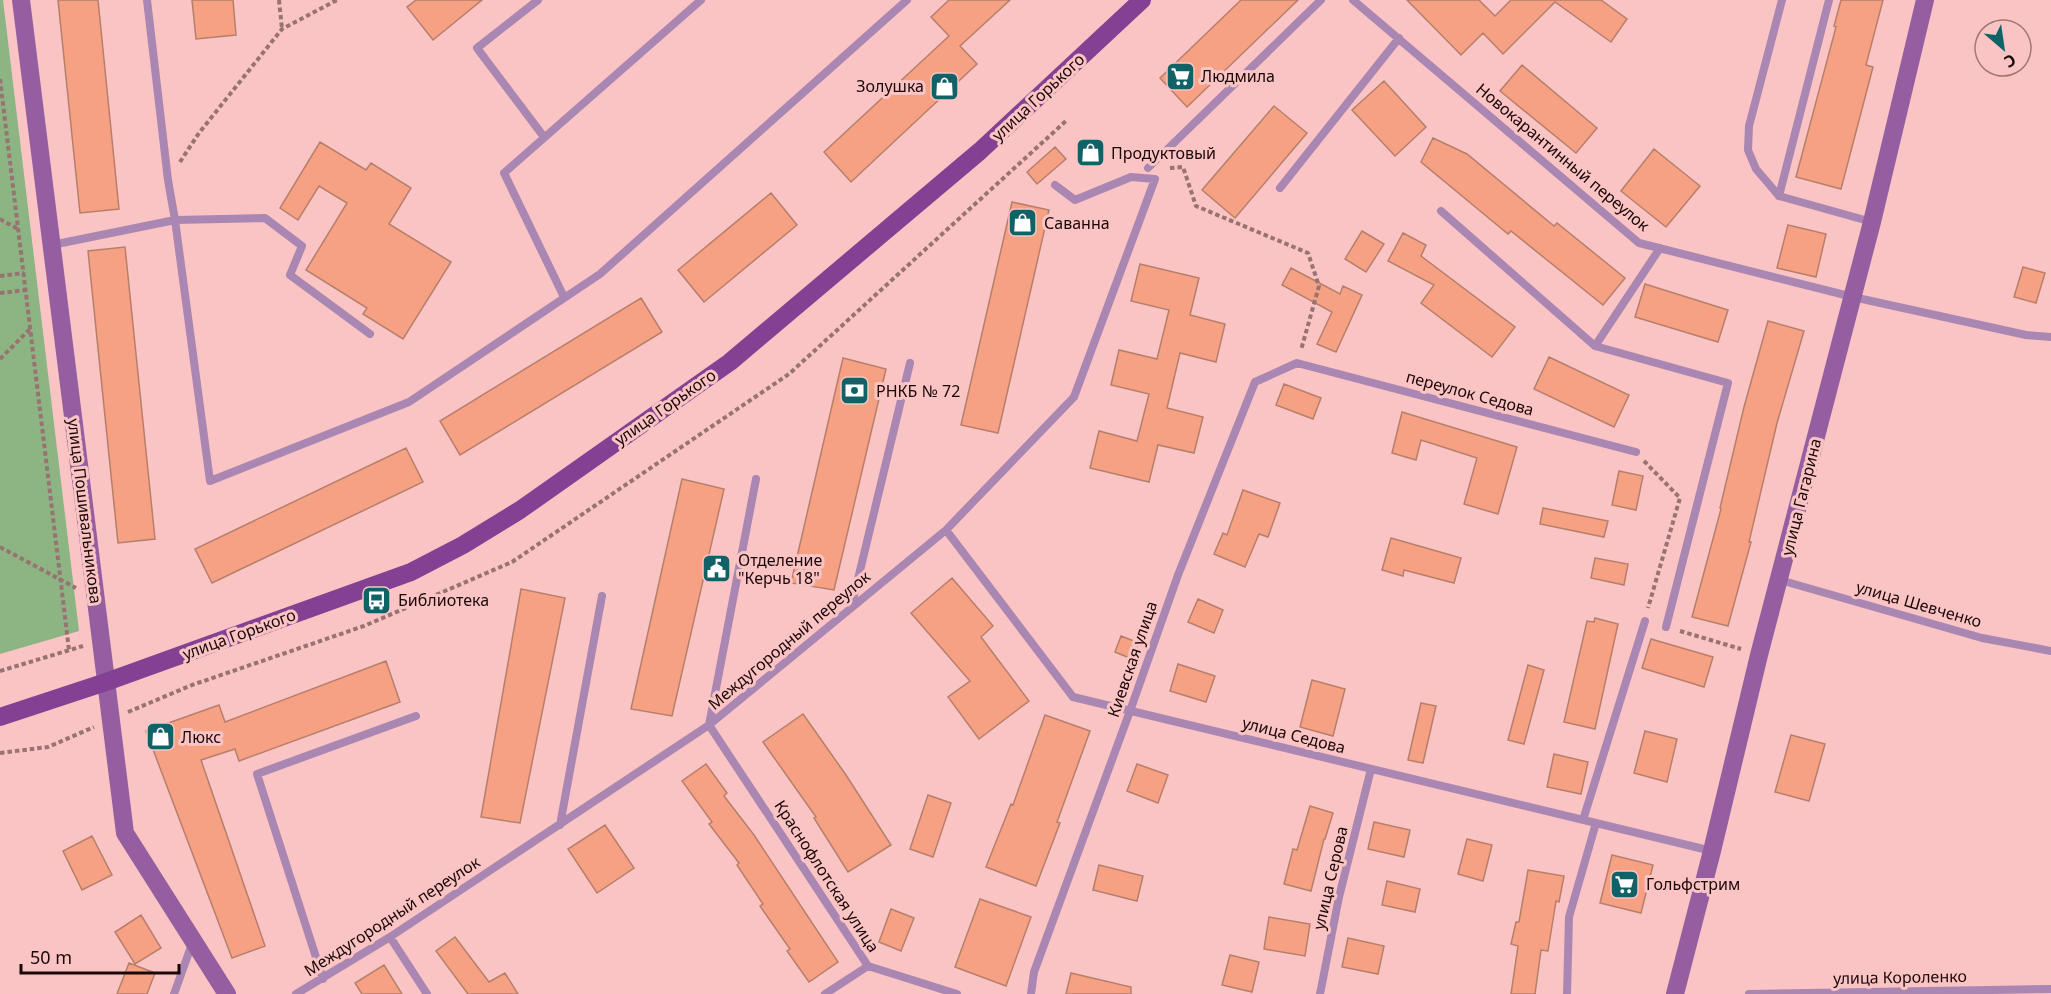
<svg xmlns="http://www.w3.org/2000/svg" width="2051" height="994" font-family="'Noto Sans',sans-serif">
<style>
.green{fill:#8cb583}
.building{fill:#f6a183;stroke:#b77f6b;stroke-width:1.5}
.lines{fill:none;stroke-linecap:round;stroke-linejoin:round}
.path{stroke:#997272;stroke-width:4;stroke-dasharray:4.5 3;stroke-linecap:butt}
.lane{stroke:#aa86b2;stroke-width:8}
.secondary{stroke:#945ea0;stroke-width:18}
.primary{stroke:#844092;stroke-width:18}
.labels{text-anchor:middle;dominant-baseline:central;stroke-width:6;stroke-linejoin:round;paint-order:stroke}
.poi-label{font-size:16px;fill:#1c0708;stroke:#f9c4c3;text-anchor:start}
.street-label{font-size:16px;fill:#1c0708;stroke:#f9c4c3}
</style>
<rect width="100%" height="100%" fill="#f9c4c3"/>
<path class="green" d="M0,0H3L79,631L0,654Z"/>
<path class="building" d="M58,0H98L119,209L80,213Z
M192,0H233L236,35L196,39Z
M416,0H482L433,40L407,7Z
M949,0H1010L960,46L977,64L851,182L824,152L949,36L931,17Z
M1241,0H1298L1187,107L1160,78Z
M1407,0H1479L1495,16L1511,0H1601L1627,19L1611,42L1555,2L1503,54L1483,33L1461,55Z
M1841,0H1883L1866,65L1873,67L1841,189L1796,177L1836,27L1834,26Z
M1522,65L1597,128L1576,153L1500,91Z
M1384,81L1426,127L1395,156L1352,110Z
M1274,106L1307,133L1235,218L1202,190Z
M1433,138L1467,154L1554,226L1557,223L1625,278L1603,305L1511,231L1508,234L1421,162Z
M320,142L366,170L371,163L411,188L389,224L451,262L403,339L363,314L367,308L306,270L347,203L319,186L298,220L280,208Z
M1055,147L1066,159L1037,184L1027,172Z
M1654,149L1700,186L1666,227L1621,191Z
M771,193L797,225L704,302L678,270Z
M1012,202L1049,210L998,433L961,425Z
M1788,225L1826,234L1816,277L1777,268Z
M1362,231L1384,244L1366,272L1345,259Z
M1403,233L1426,245L1421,256L1515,327L1492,357L1421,303L1434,285L1388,261Z
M125,247L155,539L118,543L88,251Z
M1140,264L1199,278L1190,315L1225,324L1216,362L1180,353L1167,408L1203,417L1194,453L1158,445L1149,482L1090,468L1099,431L1137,441L1149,394L1111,385L1119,350L1157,359L1169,310L1131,301Z
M2023,267L2045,273L2036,303L2014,297Z
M1291,268L1340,294L1343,286L1362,295L1336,352L1317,344L1332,312L1282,285Z
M1645,284L1728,310L1718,342L1635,317Z
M641,298L662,332L460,455L440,421Z
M1768,321L1804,331L1777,423L1749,542H1751L1728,626L1692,617L1721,509L1720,508L1744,407Z
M1549,357L1629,395L1614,427L1534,389Z
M843,358L886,369L834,590L791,583Z
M1284,384L1321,398L1313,419L1276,405Z
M1402,412L1517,447L1498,514L1464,504L1477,458L1421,440L1416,460L1392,453Z
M406,448L423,482L212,583L195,549Z
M1619,471L1643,476L1636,510L1612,505Z
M682,479L724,489L672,716L631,709Z
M1243,490L1280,503L1268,537L1259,534L1245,567L1214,554L1223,533L1227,535Z
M1543,508L1608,521L1604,537L1540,524Z
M1391,538L1461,558L1454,583L1404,570L1403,576L1382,570Z
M1595,558L1628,564L1624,585L1591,578Z
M952,578L993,626L981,637L1029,701L979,739L948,697L970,681L911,613Z
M521,589L565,598L520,823L481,817Z
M1198,599L1223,610L1214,633L1188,622Z
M1595,618L1618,624L1595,729L1564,722L1587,621L1594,622Z
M1121,636L1139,643L1132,659L1115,652Z
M1651,639L1713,657L1704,687L1642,668Z
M386,661L400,702L239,761L235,749L201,760L265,946L232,958L146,731L219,705L225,722Z
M1178,664L1215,676L1206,702L1170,691Z
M1528,665L1544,670L1524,744L1508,740Z
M1312,680L1345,689L1333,736L1300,727Z
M1421,703L1436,706L1423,763L1408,760Z
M803,714L846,775L891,845L848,872L814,818L816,817L763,742Z
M1045,715L1090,731L1057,822L1060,823L1036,886L986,867L1011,804L1013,805Z
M1645,731L1677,739L1667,782L1634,773Z
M1791,735L1825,744L1809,801L1775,792Z
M1554,754L1588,762L1581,794L1547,787Z
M706,764L727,793L724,796L754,835L838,962L809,982L787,951L790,949L760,906L763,904L737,865L739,863L709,824L712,822L682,781Z
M1137,764L1168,775L1158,803L1127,791Z
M928,795L951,803L933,857L910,849Z
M1310,806L1333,813L1325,839H1324L1311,891L1284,884L1293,849L1297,850Z
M1374,822L1410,830L1404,857L1368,849Z
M605,825L634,868L597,893L568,849Z
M92,836L112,875L82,890L63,851Z
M1467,839L1492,845L1483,881L1458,874Z
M1612,855L1653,865L1641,913L1600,903Z
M1099,865L1143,876L1137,901L1093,890Z
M1528,870L1564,876L1559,902L1556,901L1548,951L1541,950L1535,994H1511L1518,946L1511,944L1516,922H1519Z
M1387,881L1420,889L1415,912L1382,905Z
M980,899L1031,917L1006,986L955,967Z
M891,909L914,918L901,951L879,942Z
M141,915L161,948L135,964L115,932Z
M1269,917L1310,924L1305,956L1264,949Z
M455,937L489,982L505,973L518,994H468L436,951Z
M1348,938L1384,946L1378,974L1342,967Z
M1230,955L1259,962L1252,992L1222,985Z
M129,963L155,973L147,994H117Z
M384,965L402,994H362L355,983Z
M1071,973L1131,987V994H1066Z"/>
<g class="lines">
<path class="path" d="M279,0L282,29
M0,79L69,650
M180,162L199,133L282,29L337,0
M1170,168L1183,167L1196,206L1308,253L1319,286L1301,350
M0,219L18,229
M0,276L24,273
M0,293L26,290
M0,359L30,329
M1644,461L1680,498L1648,608
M0,547L76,588
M1680,631L1741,649
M0,671L83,646
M128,712L192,685L364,626L512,562L789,374L1067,120
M0,753L48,747L94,727"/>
<path class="lane" d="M538,0L477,48L544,137
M1353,0L1639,243L1853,297L2026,335L2051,337
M1829,0L1779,196L1872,222
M1148,168L1321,0
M1280,188L1399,38
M1779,196L1756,169L1748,150L1749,126L1782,0
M1441,211L1595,346L1660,248
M52,245L175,220L168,180L147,0
M564,297L504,173L701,0
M370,334L290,275L302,246L265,218L175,220L210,481L409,402L600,274L907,0
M1595,346L1728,383L1666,627
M756,479L709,725L868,966L957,994
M946,530L1073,697L1712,851
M1780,580L1982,638L2051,651
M851,608L910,363
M1583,820L1645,621
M560,825L602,596
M390,937L427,994
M323,979L257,774L416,716
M174,994L193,941
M296,994L390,937L709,725L946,530L1074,397L1155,179L1131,177L1075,200L1055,185
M825,994L868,966
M1031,994L1034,972L1130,711L1178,575L1255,382L1297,363L1636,452
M1320,994L1339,897L1371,769
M1567,994L1569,917L1596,823
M1749,994L2051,989"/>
<path class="secondary" d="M21,0L125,833L227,994
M1675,994L1712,851L1759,655L1872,222L1925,0"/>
<path class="primary" d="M0,717L106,682L411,572L463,545L520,510L730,362L980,151L1142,0"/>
</g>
<defs>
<symbol id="supermarket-square" viewBox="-11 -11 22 22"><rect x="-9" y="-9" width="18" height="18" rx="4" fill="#116266" stroke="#f9c4c3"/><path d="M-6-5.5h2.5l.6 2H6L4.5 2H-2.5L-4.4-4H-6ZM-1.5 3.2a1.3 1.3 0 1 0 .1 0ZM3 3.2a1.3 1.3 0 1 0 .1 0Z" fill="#fff"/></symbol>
<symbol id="shop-square" viewBox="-11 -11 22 22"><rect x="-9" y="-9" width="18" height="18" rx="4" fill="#116266" stroke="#f9c4c3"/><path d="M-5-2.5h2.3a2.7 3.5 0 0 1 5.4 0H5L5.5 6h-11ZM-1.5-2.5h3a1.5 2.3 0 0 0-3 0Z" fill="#fff"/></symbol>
<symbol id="bank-square" viewBox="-11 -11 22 22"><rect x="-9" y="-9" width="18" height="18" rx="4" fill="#116266" stroke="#f9c4c3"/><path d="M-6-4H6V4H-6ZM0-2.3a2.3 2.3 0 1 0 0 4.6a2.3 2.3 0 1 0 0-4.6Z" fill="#fff"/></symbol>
<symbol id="civic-square" viewBox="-11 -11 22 22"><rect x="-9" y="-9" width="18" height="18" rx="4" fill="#116266" stroke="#f9c4c3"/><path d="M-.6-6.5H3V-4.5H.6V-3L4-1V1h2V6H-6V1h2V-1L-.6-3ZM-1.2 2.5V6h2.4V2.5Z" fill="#fff"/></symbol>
<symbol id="bus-square" viewBox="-11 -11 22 22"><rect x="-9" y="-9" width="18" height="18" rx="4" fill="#116266" stroke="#f9c4c3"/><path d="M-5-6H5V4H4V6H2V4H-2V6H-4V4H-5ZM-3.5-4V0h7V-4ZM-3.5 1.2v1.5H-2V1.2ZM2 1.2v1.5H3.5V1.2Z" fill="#fff"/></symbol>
</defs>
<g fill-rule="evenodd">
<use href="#supermarket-square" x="1164" y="60" width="33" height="33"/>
<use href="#shop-square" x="928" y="70" width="33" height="33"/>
<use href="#shop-square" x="1074" y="136" width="33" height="33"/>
<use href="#shop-square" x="1006" y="206" width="33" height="33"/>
<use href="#bank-square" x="838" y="374" width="33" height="33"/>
<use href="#civic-square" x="700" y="552" width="33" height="33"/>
<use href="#bus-square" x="360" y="584" width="33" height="33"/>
<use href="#shop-square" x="144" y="720" width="33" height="33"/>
<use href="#supermarket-square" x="1608" y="868" width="33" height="33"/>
</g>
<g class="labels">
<g class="poi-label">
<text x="1201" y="76">Людмила</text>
<text x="924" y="86" text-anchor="end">Золушка</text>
<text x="1111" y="153">Продуктовый</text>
<text x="1044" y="223">Саванна</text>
<text x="876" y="391">РНКБ № 72</text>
<text x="738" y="560">Отделение<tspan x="738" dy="18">"Керчь 18"</tspan></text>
<text x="398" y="600">Библиотека</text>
<text x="181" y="737">Люкс</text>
<text x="1646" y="884">Гольфстрим</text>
</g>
<g class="street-label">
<text transform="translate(1038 97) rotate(-43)">улица Горького</text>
<text transform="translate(1563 157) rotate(40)">Новокарантинный переулок</text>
<text transform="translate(1470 393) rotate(15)">переулок Седова</text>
<text transform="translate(665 407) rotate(-35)">улица Горького</text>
<text transform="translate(1801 497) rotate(-76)">улица Гагарина</text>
<text transform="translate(85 511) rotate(83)">улица Пошивальникова</text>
<text transform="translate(1919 604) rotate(16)">улица Шевченко</text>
<text transform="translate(239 634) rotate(-20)">улица Горького</text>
<text transform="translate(789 640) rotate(-40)">Междугородный переулок</text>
<text transform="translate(1132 659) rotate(-71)">Киевская улица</text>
<text transform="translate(1294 735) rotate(14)">улица Седова</text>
<text transform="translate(827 876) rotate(57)">Краснофлотская улица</text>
<text transform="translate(1330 878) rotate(-77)">улица Серова</text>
<text transform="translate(392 916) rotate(-33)">Междугородный переулок</text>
<text transform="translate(1900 977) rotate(-1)">улица Короленко</text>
</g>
</g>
<g transform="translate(2003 48) rotate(151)"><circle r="28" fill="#f9c4c3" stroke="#a17878" stroke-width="1.5"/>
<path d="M0-4.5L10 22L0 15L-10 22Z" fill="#116266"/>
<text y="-9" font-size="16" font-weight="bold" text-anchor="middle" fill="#1c0708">С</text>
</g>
<path d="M21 964v9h158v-9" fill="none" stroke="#1c0708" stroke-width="3"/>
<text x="30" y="964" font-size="18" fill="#1c0708" stroke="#f9c4c3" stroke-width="4.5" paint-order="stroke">50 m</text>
</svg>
